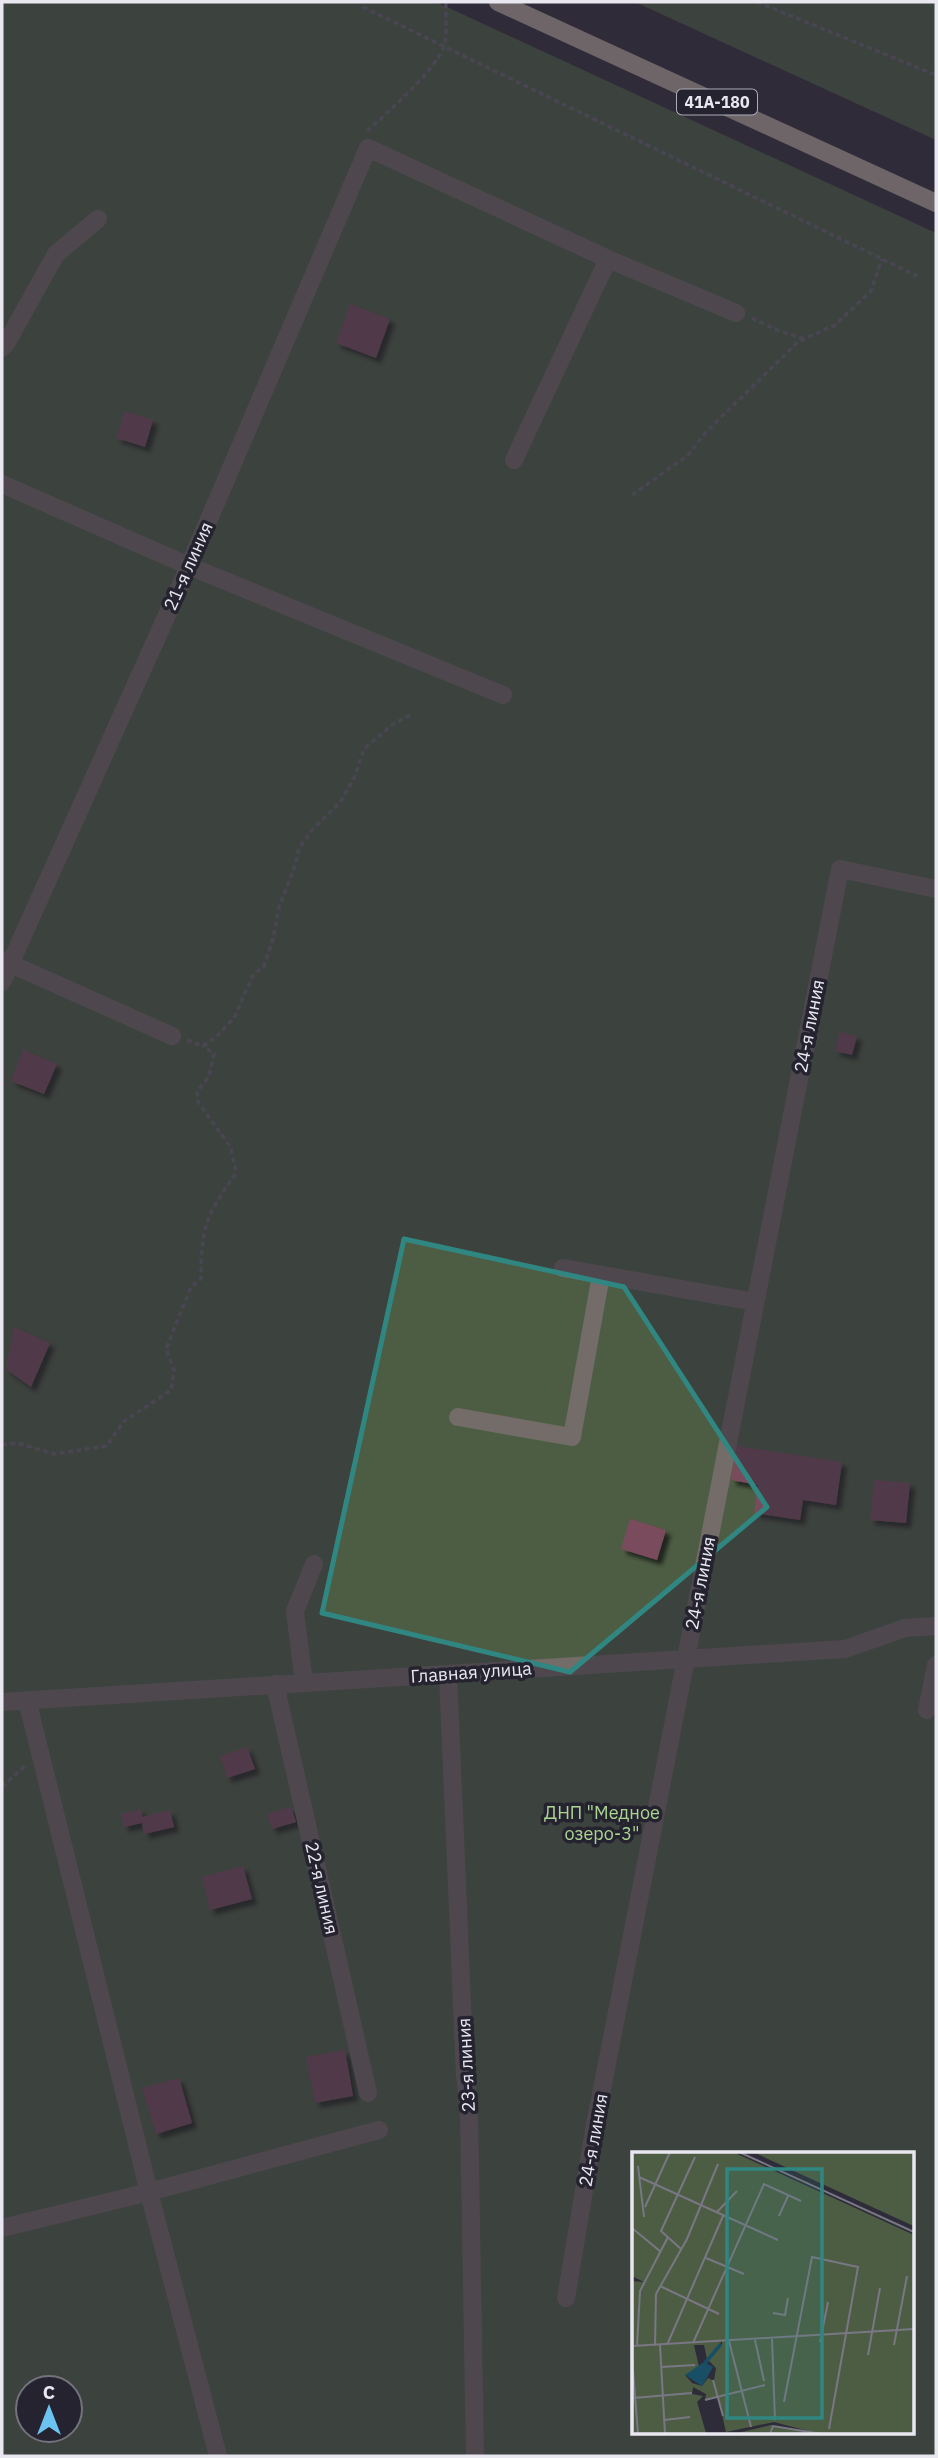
<svg xmlns="http://www.w3.org/2000/svg" width="938" height="2458" font-family="'IBM Plex Sans',sans-serif">
<style>
.green{fill:#4d5d44;fill-rule:evenodd}
.building{fill:#794b5d;filter:url(#shadow)}
.lines{fill:none;stroke-linecap:round;stroke-linejoin:round}
.path{stroke:#686671;stroke-width:3.5;stroke-dasharray:5 3.5;stroke-linecap:butt}
.street{stroke:#736c68;stroke-width:18}
.primary{stroke:#b8aaa2;stroke-width:18}
.marked{fill:none;stroke:#308782;stroke-width:5;stroke-linejoin:round}
.labels{text-anchor:middle;dominant-baseline:central;stroke-width:7;stroke-linejoin:round;paint-order:stroke}
.shield{fill:#25232f;stroke:#aeadb7;stroke-width:2}
.shield-label{font-size:16px;font-weight:bold;fill:#e9e8f1}
.street-label{font-size:18px;fill:#e9e8f1;stroke:#25232f}
.park-label{font-size:18px;fill:#abd493;stroke:#25232f}
.inset-river{fill:none;stroke:#184f66;stroke-width:3.5}
.inset-road{fill:none;stroke:#797783;stroke-width:2}
.view{fill:#308782;fill-opacity:0.15;stroke:#308782;stroke-width:3.5}
.inset-edge{fill:none;stroke:#e9e8f1;stroke-width:3.5}
</style>
<defs>
<filter id="shadow"><feDropShadow dx="5" dy="5" stdDeviation="2" flood-color="#0009"/></filter>
</defs>
<rect width="100%" height="100%" fill="#2f2c39"/>
<path class="green" d="M2,2H436L936,233V2456H2ZM634,2154H912V2432H634ZM28,2388H70V2430H28Z
M635,2H936V140Z"/>
<path class="building" d="M350,304L390,319L376,358L336,343Z
M125,411L153,420L145,447L116,438Z
M840,1032L857,1036L852,1055L835,1051Z
M23,1050L57,1064L44,1094L11,1081Z
M14,1327L50,1343L31,1387L6,1369Z
M736,1446L842,1462L836,1505L803,1500L800,1520L754,1513L758,1485L731,1480Z
M874,1480L910,1483L906,1523L870,1520Z
M630,1519L666,1530L657,1560L621,1549Z
M247,1747L255,1769L227,1778L220,1756Z
M291,1807L296,1822L272,1829L267,1814Z
M141,1809L142,1817L170,1810L174,1827L144,1834L142,1823L124,1827L121,1814Z
M243,1866L252,1899L210,1910L202,1877Z
M345,2050L353,2096L315,2103L306,2057Z
M179,2078L192,2123L156,2134L142,2088Z"/>
<g class="lines">
<path class="path" d="M757,2L936,75
M363,7L917,276
M367,131C386,114 437,69 444,46C448,33 445,15 446,2
M752,318L779,331L806,339
M632,495L687,456L706,432L798,342L835,325L871,291L882,259
M187,1040L203,1046L216,1037L234,1018L253,975L264,966L273,939L279,907L296,863L299,848L313,829L341,801L354,778L364,749L392,725L410,715
M2,1445L17,1443L54,1454L107,1446L123,1422L171,1390L174,1369L166,1349L191,1287L201,1279C201,1226 206,1216 236,1173L231,1148L198,1102L197,1092L209,1076L214,1054L203,1046
M2,1787L26,1765"/>
<path class="street" d="M2,348L6,344L56,254L98,219
M514,460L608,259
M2,484L189,566L503,695
M2,960L172,1036
M2,982L189,566L368,148L608,259L736,313
M563,1268L755,1302
M458,1417L572,1437L601,1275
M448,1674L465,2074L469,2112L475,2456
M304,1683L295,1611L314,1564
M275,1684L368,2093
M27,1700L149,2192L218,2456
M2,1702L845,1649L905,1628L936,1626
M927,1710L936,1665
M2,2228L149,2192L379,2130
M566,2298L595,2125L840,869L936,889"/>
<path class="primary" d="M498,2L936,203"/>
</g>
<path d="M0 0H938V2458H0ZM404,1239L624,1287L767,1507L570,1672L322,1613Z" fill="#2f2c39" fill-opacity=".55" fill-rule="evenodd"/>
<path class="marked" d="M404,1239L624,1287L767,1507L570,1672L322,1613Z"/>
<g class="labels">
<rect class="shield" x="677" y="89.5" width="80" height="25" rx="5"/>
<g class="shield-label">
<text x="717" y="102">41А-180</text>
</g>
<g class="street-label">
<text transform="translate(188 566) rotate(-66)">21-я линия</text>
<text transform="translate(809 1026) rotate(-79)">24-я линия</text>
<text transform="translate(700 1583) rotate(-79)">24-я линия</text>
<text transform="translate(471 1672) rotate(-4)">Главная улица</text>
<text transform="translate(322 1888) rotate(77)">22-я линия</text>
<text transform="translate(466 2065) rotate(-93)">23-я линия</text>
<text transform="translate(593 2140) rotate(-80)">24-я линия</text>
</g>
<g class="park-label">
<text x="602" y="1812">ДНП "Медное<tspan x="602" dy="21">озеро-3"</tspan></text>
</g>
</g>
<g transform="translate(632 2152)">
<rect width="282" height="282" fill="#2f2c39"/>
<path d="M0,0H101L282,83V282H101L139,273L184,281L142,270L94,280L86,245L73,248L74,242L61,235L60,242L71,244L65,250L74,281L0,282V129L12,130L0,124ZM90,189V192L76,208L84,216L82,229L76,226L70,234L60,231L53,223L67,215L62,193H72L75,207ZM121,0H282V74L275,71Z" fill="#4d5d44" fill-rule="evenodd"/>
<path d="M72,210L81,215L70,234L53,223Z" fill="#184f66"/>
<path class="inset-river" d="M73,211L89,192"/>
<path class="inset-road" d="M107,0L282,80M6,14L12,65M7,25L146,88M13,55L38,0M84,61L105,39M147,64L156,44M0,76L29,100M49,97L29,79L63,5M74,106L112,122M28,134L87,162M141,161L153,163L156,146M140,187L143,268M123,188L132,229M97,189L119,275M188,190L196,150M61,191L132,32L169,49M28,193L33,282M35,193L91,64M262,193L275,124M0,194L282,177M5,194L8,139L36,85M23,194L24,142L55,87L86,12M236,203L248,136M0,205L6,282M29,215L63,213M81,228L91,264M1,246L60,241M73,248L133,233M152,250L180,105L226,115L197,277M32,268L58,265M138,282L141,274L190,282"/>
<path class="view" d="M95,17H190V266H95Z"/>
<rect width="282" height="282" class="inset-edge"/>
</g>
<rect width="938" height="2458" fill="none" stroke="#e9e8f1" stroke-width="7"/>
<g transform="translate(49 2409)"><circle r="33" fill="#25232f" stroke="#73727d" stroke-width="2"/>
<path d="M0-5L12 26L0 18L-12 26Z" fill="#6cc3f2"/>
<text y="-10" font-size="19" font-weight="bold" text-anchor="middle" fill="#e9e8f1">С</text>
</g>
</svg>
